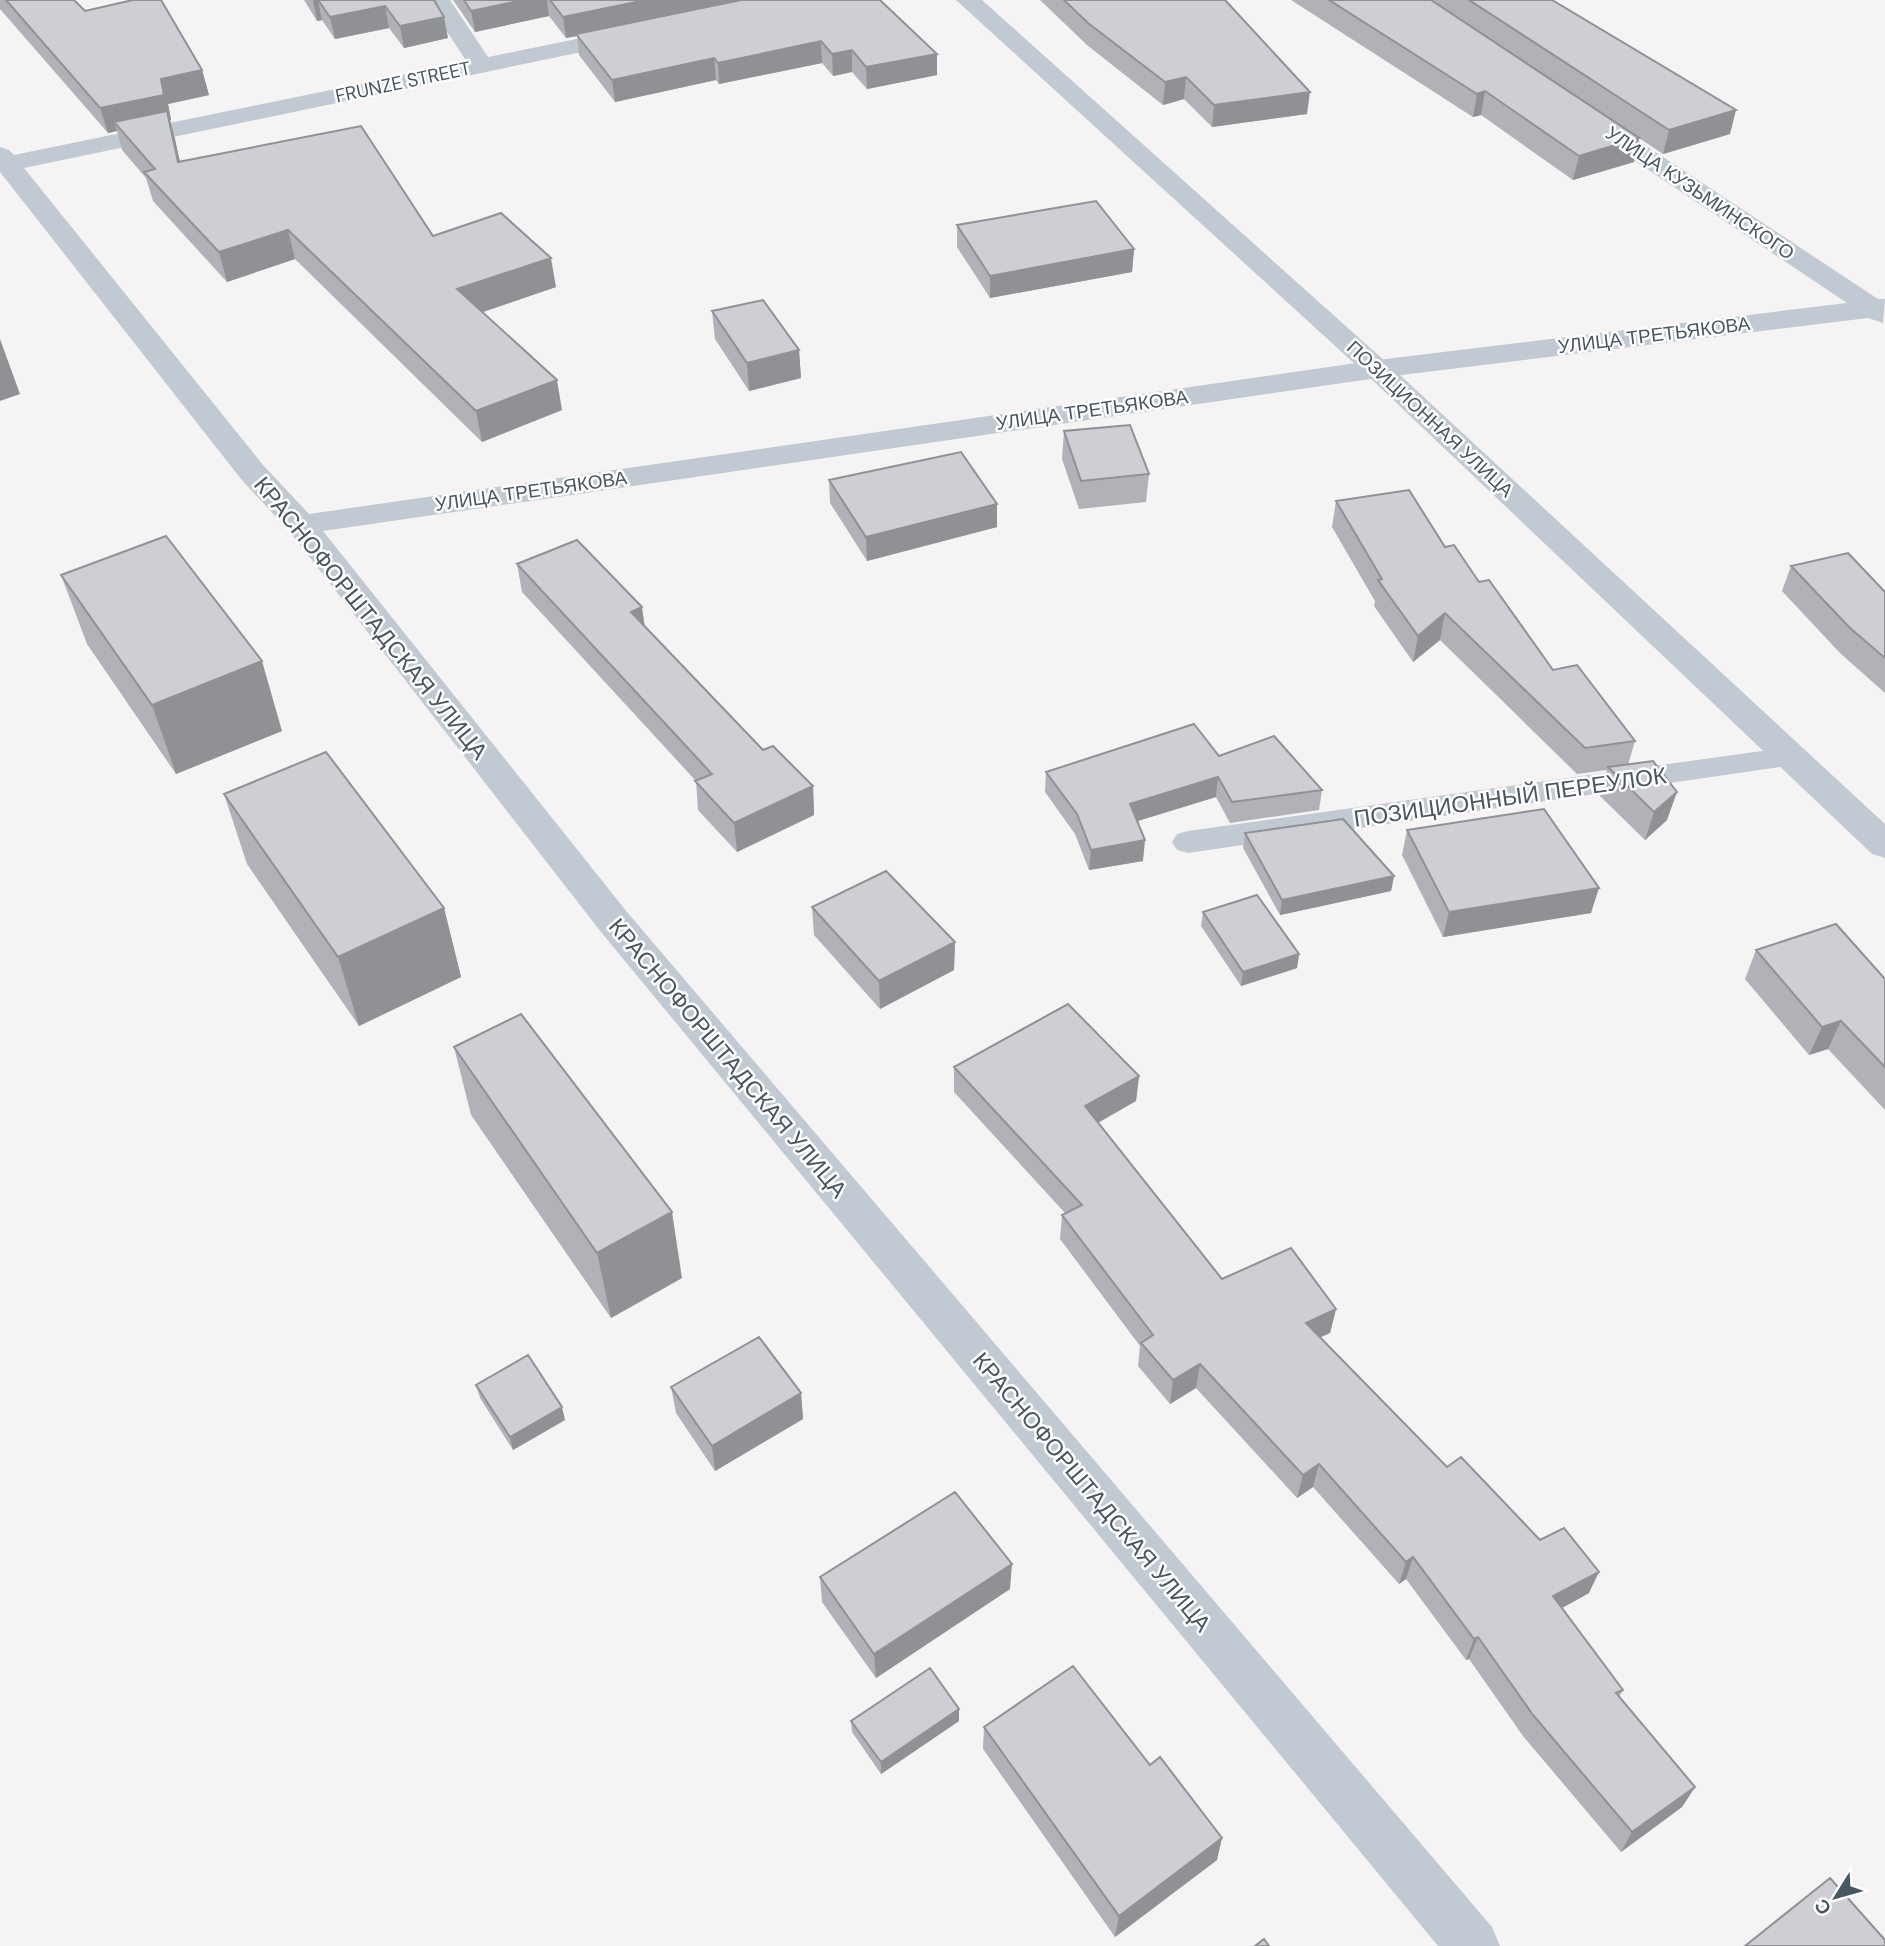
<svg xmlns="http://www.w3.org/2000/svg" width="1885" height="1946" font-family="'DM Sans',sans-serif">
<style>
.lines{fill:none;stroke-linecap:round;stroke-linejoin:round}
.service{fill:#c1cad2;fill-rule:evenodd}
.minor{fill:#c1cad2;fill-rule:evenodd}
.tertiary{fill:#c1cad2;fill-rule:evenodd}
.wall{fill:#b0b2b7}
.shaded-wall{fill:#909195}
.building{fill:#cdcfd5;stroke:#909195;stroke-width:2}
.labels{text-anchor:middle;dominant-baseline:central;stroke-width:5;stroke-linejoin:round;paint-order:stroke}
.far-street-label{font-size:19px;fill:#4a5661;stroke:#fff}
.street-label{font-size:23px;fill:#4a5661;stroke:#fff}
</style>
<rect width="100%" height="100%" fill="#f5f3f3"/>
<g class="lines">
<path class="service" d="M1790,747L1801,750L1805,757L1801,764L1188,853L1177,850L1172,842L1177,834L1188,831Z"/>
<path class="minor" d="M426,0H450L488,57L630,28L638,30L642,35L638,40L630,42L24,168L263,465L309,514L1377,360L1847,303L1583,126L1579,121L1583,116H1601L1878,299H1885L1883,323L1868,318L1377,378L323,531L627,912L1492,1927L1500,1946H1438L601,932L290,532L241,479L0,172V147L9,150L14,155L467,62Z"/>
<path class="tertiary" d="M956,0H982L1387,363L1885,824V858L1872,854L1367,375Z"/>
</g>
<path class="wall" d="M0,0H74L85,11L202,70L209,95L168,104L171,120H170L180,161L433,236L556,287L482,312L562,410L482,442L295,259L227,282L153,201L146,178L122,150L117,131L108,133L0,9Z
M304,0H435L448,38L404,48L389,28L335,39L322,20L317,21Z
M453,0H880L937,54V75L867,89L852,72L833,76L822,63L719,84L716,80L615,102L579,55L577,36L566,38L549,16L475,32Z
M1040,0H1225L1307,114L1212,127L1184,99L1163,105L1087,45Z
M1291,0H1552L1730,134L1663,154L1538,71L1639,138L1634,162L1573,180L1481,115L1473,117Z
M957,225L1134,249L1132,272L990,298L957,247Z
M712,311L799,350L801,378L749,391L715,339Z
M1064,431L1149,474L1146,502L1079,509L1062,459Z
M829,480L997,504V527L867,561L830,503Z
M1336,501L1445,547L1479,582L1553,670L1635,741L1628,765L1667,820L1645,840L1600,796L1607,770L1577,774L1440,640L1413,662L1374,606L1375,601L1332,527Z
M517,564L645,627L763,750L813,786L814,815L737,852L698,810L696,781L522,592Z
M1791,566L1885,592V693L1840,653L1782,591Z
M61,575L282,731L176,774L87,644Z
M1219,756L1322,790L1319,810L1230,823L1216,797L1137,821L1143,861L1089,870L1075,834L1045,792L1046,772Z
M224,794L444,908L461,977L359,1026L247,864Z
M1407,830L1591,913L1443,937L1402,855Z
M1245,833L1394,876L1391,891L1280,915L1243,848Z
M812,907L955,942L954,970L880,1009L814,935Z
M1203,912L1299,954L1297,968L1241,986L1201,926Z
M1756,950L1885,979V1110L1828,1049L1809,1055L1745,979Z
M454,1047L682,1278L611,1318L471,1115Z
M954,1067L1139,1076L1136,1101L1098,1123L1222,1279L1336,1309L1330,1333L1320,1337L1447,1467L1589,1593L1562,1608L1623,1690L1619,1697L1695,1787L1682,1807L1621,1852L1523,1736L1469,1659L1466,1660L1406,1579L1399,1584L1313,1487L1297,1498L1196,1388L1170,1404L1138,1366L1140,1346L1060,1239L1062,1215L1065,1213L954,1092Z
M476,1385L565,1420L513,1450L480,1398Z
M671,1387L801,1393L803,1419L715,1471L676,1413Z
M820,1577L1010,1589L876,1678L822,1602Z
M851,1721H959L881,1774L852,1732Z
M984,1727L1150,1765L1217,1860L1115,1937L983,1749Z"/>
<path class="shaded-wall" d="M313,0H318L322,20L317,21Z
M523,0H547L549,16L475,32L471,11Z
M646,0H752L576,34L577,36L566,38L563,17Z
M385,6L389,28L335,39L330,17Z
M444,17L448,38L404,48L400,26Z
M821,41L822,63L719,84L718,63Z
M852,50V72L833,76L832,54Z
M937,54V75L867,89L866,67Z
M714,58L716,80L615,102L612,80Z
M202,70L209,95L168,104L171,120H170L175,139L186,191L114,122L117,131L108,133L100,108L161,79Z
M1186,77L1184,99L1163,105L1165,82Z
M1485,91L1481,115L1473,117L1477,94Z
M1310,92L1307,114L1212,127L1214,105Z
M1736,110L1730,134L1663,154L1669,130Z
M1639,138L1634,162L1573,180L1579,156Z
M288,230L295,259L227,282L219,252Z
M1134,249L1132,272L990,298V276Z
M551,258L556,287L463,319L457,289Z
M0,339L20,394L0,401Z
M799,350L801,378L749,391L747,363Z
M557,380L562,410L482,442L476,411Z
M997,504V527L867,561L866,537Z
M642,607L646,635L631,612Z
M1445,613L1440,640L1413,662L1418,636Z
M262,661L282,731L176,774L152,705Z
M1218,777L1216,797L1128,824L1130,804Z
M813,786L814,815L737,852L734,823Z
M1677,792L1667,820L1645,840L1654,812Z
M1145,840L1143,861L1089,870L1091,850Z
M1394,876L1391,891L1280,915L1282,900Z
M1599,888L1591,913L1443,937L1449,912Z
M444,908L461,977L359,1026L338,957Z
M955,942L954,970L880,1009L879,981Z
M1299,954L1297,968L1241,986L1243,972Z
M1841,1021L1828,1049L1809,1055L1822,1027Z
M1139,1076L1136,1101L1083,1131L1085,1106Z
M672,1212L682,1278L611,1318L597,1253Z
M1336,1309L1330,1333L1301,1346L1306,1323Z
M1200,1364L1196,1388L1170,1404L1173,1380Z
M801,1393L803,1419L715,1471L712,1446Z
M562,1407L565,1420L513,1450L510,1437Z
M1319,1464L1313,1487L1297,1498L1303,1475Z
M1413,1557L1406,1579L1399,1584L1406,1562Z
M1012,1564L1010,1589L876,1678L874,1654Z
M1599,1572L1589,1593L1544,1618L1553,1596Z
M1478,1637L1469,1659L1466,1660L1474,1639Z
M959,1709V1721L881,1774V1762Z
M1695,1787L1682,1807L1621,1852L1632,1832Z
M1222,1838L1217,1860L1115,1937L1119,1916Z"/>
<path class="building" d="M6,0H74L85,11L133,0H161L202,70L161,79L164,95L100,108Z
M318,0H434L444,17L400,26L385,6L330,17Z
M464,0H523L471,11Z
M550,0H646L563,17Z
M741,0H880L937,54L866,67L852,50L832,54L821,41L718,63L714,58L612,80L576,34Z
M1064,0H1225L1310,92L1214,105L1186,77L1165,82L1088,23Z
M1329,0H1431L1639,138L1579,156L1485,91L1477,94Z
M1469,0H1552L1736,110L1669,130Z
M167,111L178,162L361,126L433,236L501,213L551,258L457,289L557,380L476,411L288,230L219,252L144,172L155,169L114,122Z
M1096,201L1134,249L990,276L957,225Z
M763,300L799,350L747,363L712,311Z
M1130,425L1149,474L1081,481L1064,431Z
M961,452L997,504L866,537L829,480Z
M1409,490L1445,547L1454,545L1479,582L1489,580L1553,670L1577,665L1635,741L1585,748L1445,613L1418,636L1378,580L1382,579L1336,501Z
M166,536L262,661L152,705L61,575Z
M577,540L642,607L631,612L763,750L773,746L813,786L734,823L695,781L712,774L517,564Z
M1848,553L1885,592V658L1850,628L1791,566Z
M1194,724L1219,756L1274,736L1322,790L1232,802L1218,777L1130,804L1145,840L1091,850L1077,814L1046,772Z
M326,752L444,908L338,957L224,794Z
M1653,761L1677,792L1654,812L1608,767Z
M1544,809L1599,888L1449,912L1407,830Z
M1343,819L1394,876L1282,900L1245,833Z
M886,871L955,942L879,981L812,907Z
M1257,895L1299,954L1243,972L1203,912Z
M1836,924L1885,979V1067L1841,1021L1822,1027L1756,950Z
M1068,1004L1139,1076L1085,1106L1222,1279L1291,1248L1336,1309L1306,1323L1447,1467L1461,1457L1540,1540L1564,1528L1599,1572L1553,1596L1623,1690L1616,1693L1695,1787L1632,1832L1533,1715L1478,1637L1474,1639L1413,1557L1406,1562L1319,1464L1303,1475L1200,1364L1173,1380L1141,1343L1153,1335L1062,1215L1082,1205L954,1067Z
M521,1014L672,1212L597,1253L454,1047Z
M759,1337L801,1393L712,1446L671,1387Z
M528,1355L562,1407L510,1437L476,1385Z
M955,1492L1012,1564L874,1654L820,1577Z
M1073,1666L1150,1765L1160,1757L1222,1838L1119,1916L984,1727Z
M930,1668L959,1709L881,1762L851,1721Z
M1830,1878L1885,1940V1946H1745Z
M1264,1939L1269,1946H1255Z"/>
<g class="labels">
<g class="far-street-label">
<text transform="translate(403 82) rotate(-12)">FRUNZE STREET</text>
<text transform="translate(1700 193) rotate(34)">УЛИЦА КУЗЬМИНСКОГО</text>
<text transform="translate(1654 335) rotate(-7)">УЛИЦА ТРЕТЬЯКОВА</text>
<text transform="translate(1092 410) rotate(-8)">УЛИЦА ТРЕТЬЯКОВА</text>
<text transform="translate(1430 419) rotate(43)">ПОЗИЦИОННАЯ УЛИЦА</text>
<text transform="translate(531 491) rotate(-8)">УЛИЦА ТРЕТЬЯКОВА</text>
</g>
<g class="street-label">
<text transform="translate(371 618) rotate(51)">КРАСНОФОРШТАДСКАЯ УЛИЦА</text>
<text transform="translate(1510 797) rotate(-8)">ПОЗИЦИОННЫЙ ПЕРЕУЛОК</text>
<text transform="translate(728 1058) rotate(50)">КРАСНОФОРШТАДСКАЯ УЛИЦА</text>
<text transform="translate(1092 1492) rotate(50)">КРАСНОФОРШТАДСКАЯ УЛИЦА</text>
</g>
</g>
<g transform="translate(1836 1897) rotate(233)" stroke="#ffffff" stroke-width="5" paint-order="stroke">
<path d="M0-5L12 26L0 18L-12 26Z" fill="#4a5661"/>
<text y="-10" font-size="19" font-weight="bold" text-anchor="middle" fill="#4a5661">С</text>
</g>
</svg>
